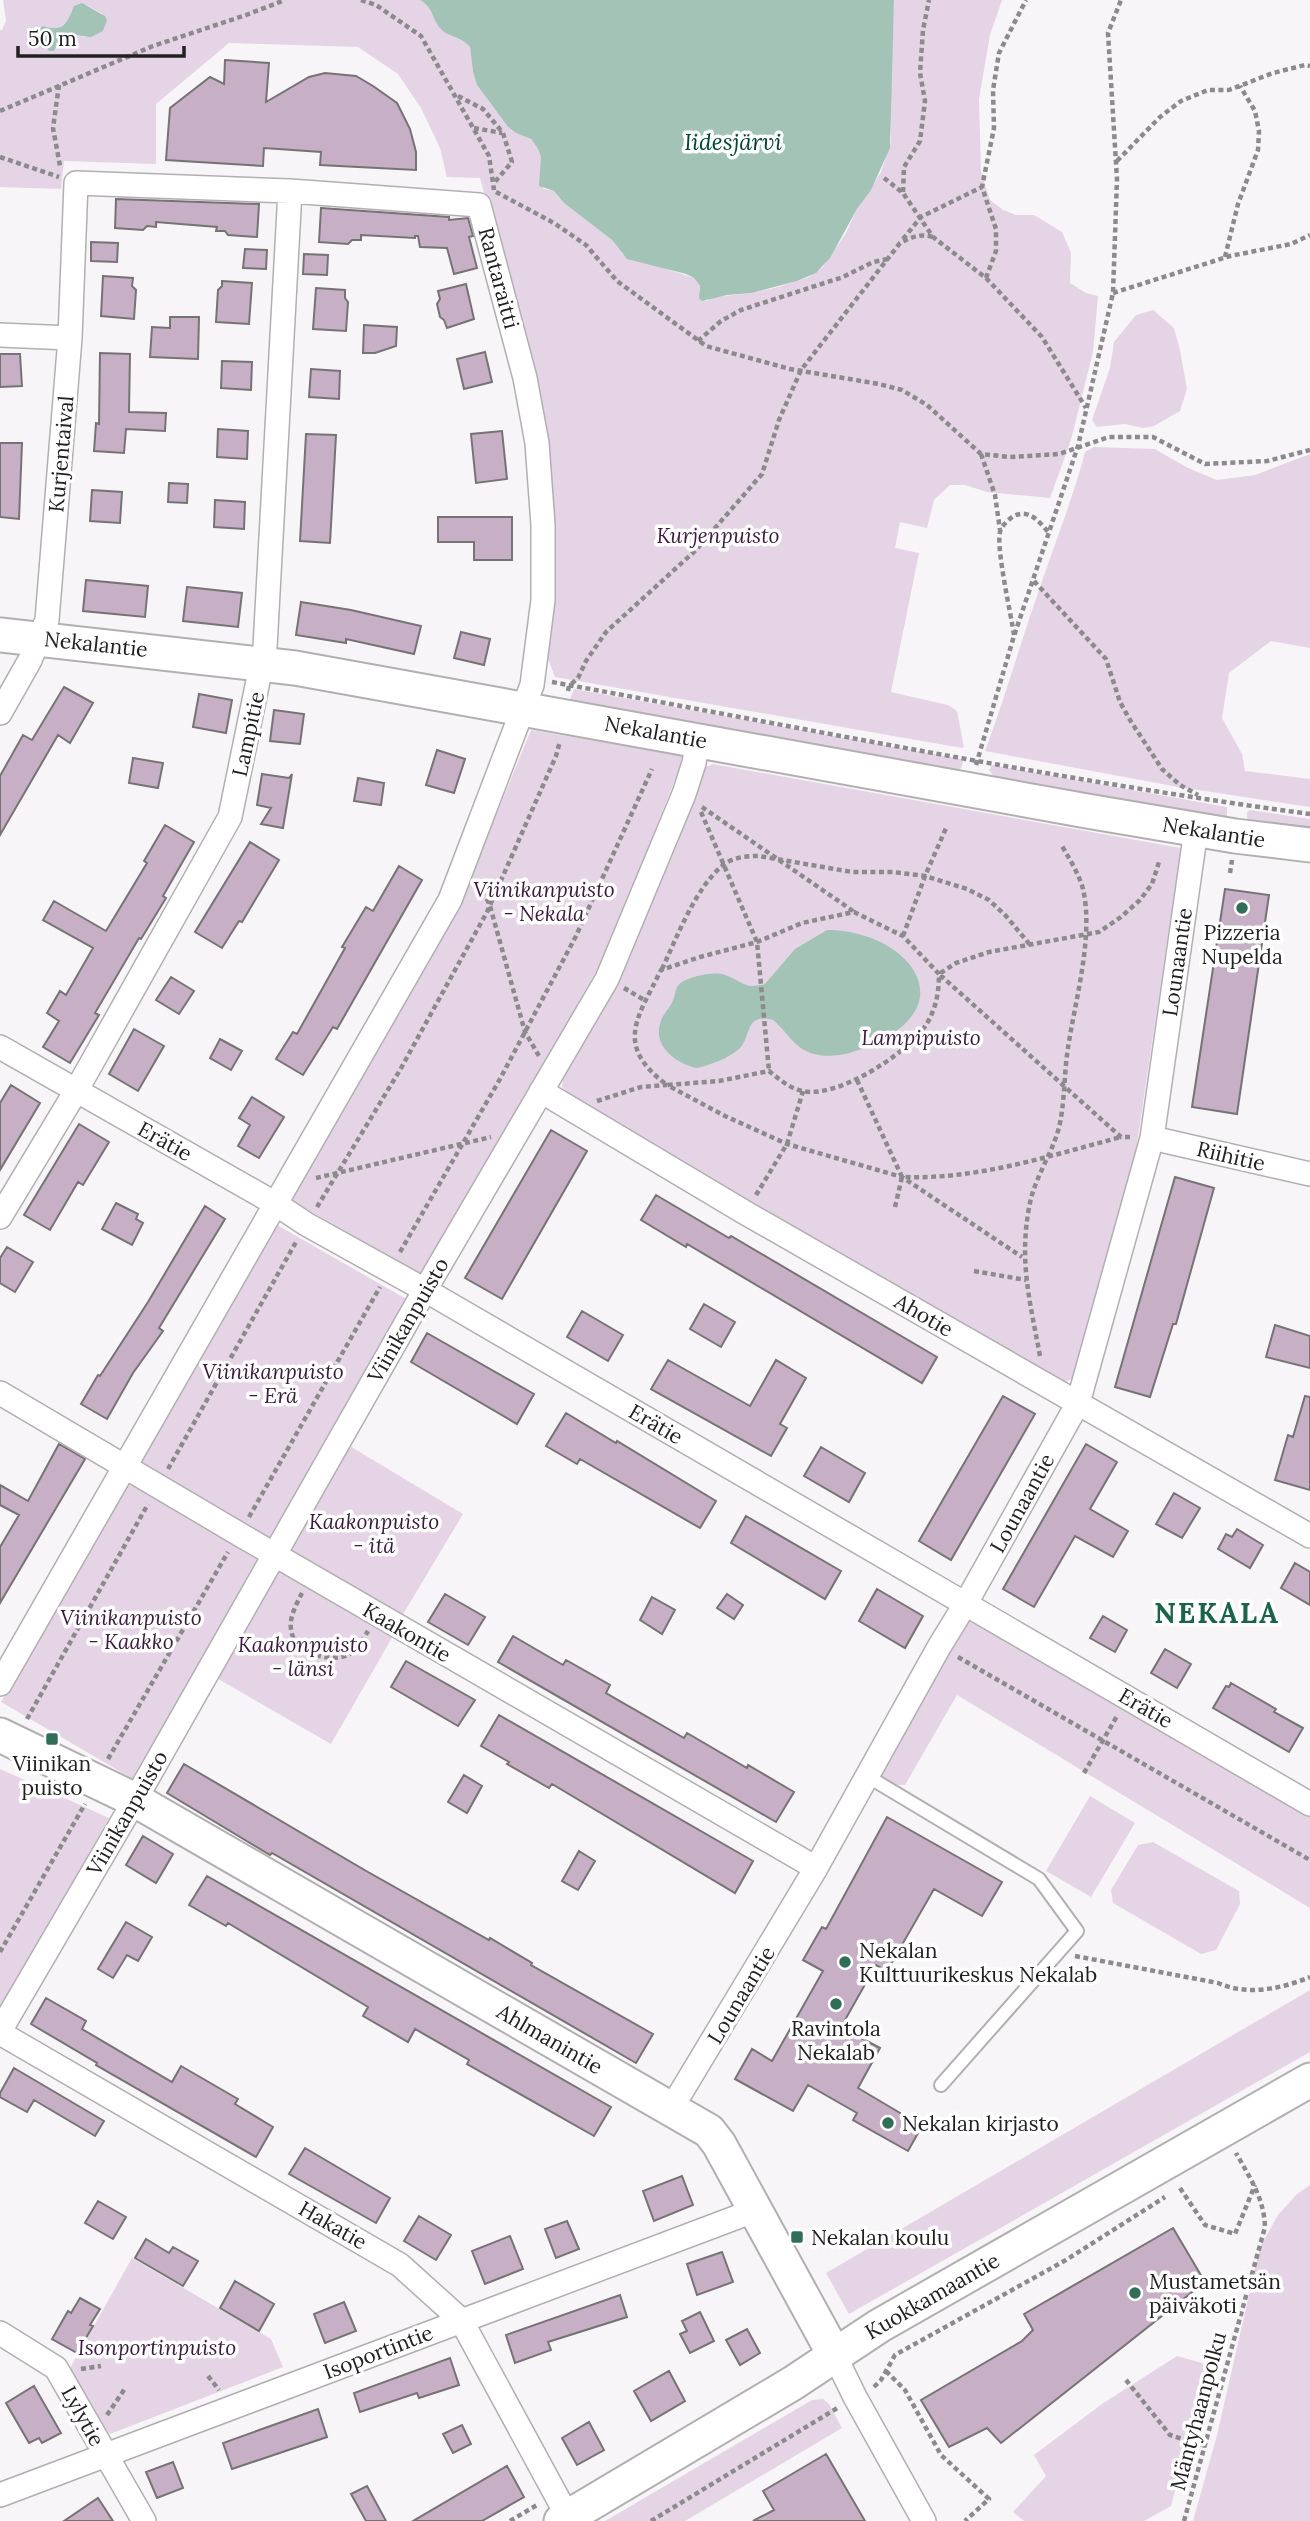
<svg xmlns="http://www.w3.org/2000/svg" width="1310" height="2521" font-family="Lora,serif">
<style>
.green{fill:#e5d4e5;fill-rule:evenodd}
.water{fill:#a2c3b5}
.building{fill:#c7afc6;stroke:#767375;stroke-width:2}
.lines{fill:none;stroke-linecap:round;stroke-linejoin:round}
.lane-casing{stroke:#b2afb1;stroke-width:16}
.street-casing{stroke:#b2afb1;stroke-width:26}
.secondary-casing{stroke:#b2afb1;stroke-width:37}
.path{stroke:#8c8a8c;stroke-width:4.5;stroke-dasharray:5 3.5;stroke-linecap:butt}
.lane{stroke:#fff;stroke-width:12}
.street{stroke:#fff;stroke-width:23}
.secondary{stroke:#fff;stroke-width:33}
.poi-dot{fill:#326d57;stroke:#fff;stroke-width:2.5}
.labels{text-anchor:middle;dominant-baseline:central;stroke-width:7;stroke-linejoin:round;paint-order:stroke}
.street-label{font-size:21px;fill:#222122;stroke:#fff}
.park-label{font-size:21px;font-style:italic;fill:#3b1b3b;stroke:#fff}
.poi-label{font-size:21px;fill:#222122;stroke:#fff;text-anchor:start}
.water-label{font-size:23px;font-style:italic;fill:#034633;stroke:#fff}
.district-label{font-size:28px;font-weight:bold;letter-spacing:2px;fill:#1c634b;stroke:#fff}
</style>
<rect width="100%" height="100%" fill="#f8f5f8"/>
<path class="green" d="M3,0H420C433,8 435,21 446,31C453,38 463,38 470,47L473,72L477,85L508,127L516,133L531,139L538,149L541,157L543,189L554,191L564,203L612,240L623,255L694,278L700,286L699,295L706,301L715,297L752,293L778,287L809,277L822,268L846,233L857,209L881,172L891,142L890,97L894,0H1002L990,35L979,99L981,172L990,200L1003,210L1016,215H1034L1062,232L1071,253L1070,283L1086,293L1098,296L1093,352L1071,440L1050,498L987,492L965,485H950L934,500L927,528L900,522L895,548L919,553L891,692L948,705L957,711L964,747L962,748L555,677L547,656L532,364L480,178L447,177L440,148L421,108L398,74L358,47L229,43L156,104V164L64,161L61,189L0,187V30H2L6,21ZM86,5L103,14L84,37C68,28 60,41 49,51L42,40L47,27L53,30C63,27 69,20 72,10Z
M1153,310L1174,328L1180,350L1187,389L1180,411L1154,426L1143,428L1125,424L1097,427L1092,420L1110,368L1114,342L1136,315Z
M1094,447L1155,449L1188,468L1217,480L1255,475L1310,454V648L1271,641L1229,673L1222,718L1242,754L1245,771L1310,779V807L1178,787L985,751C1004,701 1018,650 1036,599C1052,550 1072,502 1085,452Z
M574,689L961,759L963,762L961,768L957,771L572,701L570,699Z
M531,730L684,756L611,944L531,1089L422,1275L287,1198L377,1051L462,898Z
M713,764L1181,848L1136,1150L1074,1378L1061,1384L568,1097L562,1086L564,1075L620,977L702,773L706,767Z
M992,765L1227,807V817L995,778L989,770Z
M1250,810L1310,819V828L1247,821V812Z
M277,1225L408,1300L269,1541L138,1465Z
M348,1445L463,1514L399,1621L284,1552Z
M130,1480L262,1557L133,1779L1,1702Z
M275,1568L393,1636L331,1744L213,1676Z
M967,1620L1199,1750L1310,1816V1908L957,1695L905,1785L872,1784Z
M0,1769L109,1818L0,2011Z
M1090,1796L1135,1823L1091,1897L1046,1871Z
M1153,1842L1239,1891L1240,1904L1216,1950L1201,1954L1113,1903L1111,1890L1138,1845Z
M1310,1990V2052L849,2314L826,2273Z
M1310,2185V2521H1193L1217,2435L1260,2247L1278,2215L1297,2194Z
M132,2258L271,2339L283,2367L110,2434L97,2419L69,2370Z
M1177,2356L1209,2365L1171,2506L1144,2521H1024L1013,2512L1046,2476L1034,2455L1102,2404Z
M823,2399L829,2404L842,2428L685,2521H605L812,2400Z"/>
<path class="water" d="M420,0H894L890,148L871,190L857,209L830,258L816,273L797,281L752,293L727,295L702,301L699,298L700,286L694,278L686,274L627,259L612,240L564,203L554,191L539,186L541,157L538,149L531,139L516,133L508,127L477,85L473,72L470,47C461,36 447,37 440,28C431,17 435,10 420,0Z
M82,3L105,16L107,20L103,31L91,37C71,35 64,28 54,51H49L42,40L40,28L43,26C63,33 67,23 74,6Z
M827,930C905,930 968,1003 871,1045C853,1053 833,1059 814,1054C794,1049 788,1032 773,1020C744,1012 752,1037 739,1049C729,1058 710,1065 697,1068C677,1064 653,1047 660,1024C662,1014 670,1009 673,1000C676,993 675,986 682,982C693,976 714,971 725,975C743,981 744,990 765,984L795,949Z"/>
<path class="building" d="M225,60L269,63L266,102L309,77L325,73L356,76L373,86L397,103L410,129L416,152V170L320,165L321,152L264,148L263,166L166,160L170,108L210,77L224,84Z
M116,199L259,204L257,237L228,235L225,231H216L217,227L156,222V227L147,226L143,230L115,228Z
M321,208L449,217V220L468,218L473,236L469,237L477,268L454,274L447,248L420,247L418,236H415V238L361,235V240H352L348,244L319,242Z
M91,242L118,243L117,262L91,261Z
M245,249L267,250L266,269L243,268Z
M304,254L328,255L327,275L303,274Z
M103,276L133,278L132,286L136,290L134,319L101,316Z
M222,281L252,283L249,324L216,322L218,290L222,286Z
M466,284L474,319L447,328L444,320L440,317L437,304L440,299L438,291Z
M316,288L345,290V298L348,302L346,331L313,329Z
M170,317H199L198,359L150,357L152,327L170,328Z
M364,325L397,327L396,346L375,353H363Z
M485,352L492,382L464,389L457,359Z
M100,353L130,354L129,412L166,413L165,431L126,429L124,453L94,451L96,423L99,424Z
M0,354H20L22,386L0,387Z
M222,361L252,362L251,390L221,388Z
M311,369L340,371L339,399L309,397Z
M218,429L248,431L247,459L217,457Z
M502,431L507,479L476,483L471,434Z
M306,434L336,435L330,543L300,541Z
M0,443H22L19,519L0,517Z
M169,483L188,484L187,503L168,502Z
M92,490L122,492L120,523L90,521Z
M215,500L245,502L244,529L214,527Z
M438,517H512V560H474V542H438Z
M86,580L148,586L145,617L83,611Z
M187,587L242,593L238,627L183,621Z
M301,602L351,610L421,626L414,654L346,639V643L296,635Z
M461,632L490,639L484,665L454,658Z
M64,687L93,703L70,743L58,735L0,835V776L23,735L32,740Z
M199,694L232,700L226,733L193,727Z
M274,710L304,714L300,744L270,741Z
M437,750L465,759L454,793L426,785Z
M133,758L163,763L158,788L129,783Z
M262,774L289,778L292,774L283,828L261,824L271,808L257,805Z
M358,778L384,783L381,805L354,801Z
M165,825L194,842L163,896L166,898L141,939L139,938L95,1013L99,1015L70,1063L43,1047L59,1021L47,1013L60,991L66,995L93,948L43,920L54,901L106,931L147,863L144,861Z
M250,842L279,860L242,922L239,921L222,948L195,932Z
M399,866L422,880L337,1029L333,1027L303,1075L276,1059L293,1032L297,1034L345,948L342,947L366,907L373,911Z
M1225,889L1269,895L1237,1114L1192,1107Z
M171,977L194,991L179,1014L156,1000Z
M134,1029L164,1046L138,1091L109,1074Z
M220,1039L242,1051L231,1070L210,1058Z
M11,1085L40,1103L0,1170V1103Z
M252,1097L284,1117L259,1158L238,1146L250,1125L239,1118Z
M79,1124L109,1142L83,1185L78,1182L50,1230L24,1215Z
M551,1130L587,1151L502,1299L465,1278Z
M1175,1177L1214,1188L1176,1324H1173L1150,1397L1115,1387Z
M656,1195L729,1238L731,1236L937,1357L922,1383L687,1244L686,1247L641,1220Z
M116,1203L138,1214L136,1219L143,1223L132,1245L102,1229Z
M205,1206L225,1219L159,1328L163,1331L133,1373L107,1419L81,1404L98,1375L100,1376L148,1302Z
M7,1247L33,1262L15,1292L0,1283V1258Z
M704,1304L735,1322L721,1347L690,1329Z
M582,1311L623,1335L608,1361L567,1337Z
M1275,1325L1310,1336V1368L1266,1357Z
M427,1333L534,1394L517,1424L411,1362Z
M668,1360L750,1406L776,1360L806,1378L780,1424L787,1428L771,1456L651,1389Z
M1003,1396L1035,1414L951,1560L919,1541Z
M1305,1396L1310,1397V1490L1275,1480L1288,1435L1293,1437Z
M566,1413L616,1443L617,1441L716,1501L700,1528L580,1459L577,1464L546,1446Z
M59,1444L85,1459L0,1603V1547L19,1515L0,1505V1485L28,1501Z
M1086,1444L1117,1462L1090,1509L1128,1531L1113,1557L1075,1536L1034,1607L1003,1589Z
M821,1447L865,1473L849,1502L804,1476Z
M1174,1493L1200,1508L1182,1538L1156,1524Z
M746,1516L841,1571L825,1599L731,1543Z
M1237,1529L1263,1545L1250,1568L1218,1549L1226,1534L1232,1537Z
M1295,1563L1310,1572V1605L1281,1588Z
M877,1589L923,1616L905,1648L859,1621Z
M445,1594L485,1617L468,1645L428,1622Z
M727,1594L743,1605L734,1619L717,1608Z
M652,1597L675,1610L662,1634L640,1620Z
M1103,1616L1127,1630L1115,1652L1090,1638Z
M513,1636L563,1665L566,1660L610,1685L606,1693L684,1738L687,1733L747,1768L748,1765L794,1792L776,1822L498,1662Z
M1165,1649L1191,1664L1177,1688L1151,1673Z
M406,1661L475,1700L458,1726L391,1687Z
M1231,1683L1276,1709L1274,1712L1303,1728L1289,1752L1213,1708L1226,1686L1229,1687Z
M499,1715L753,1861L735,1893L552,1784L549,1788L507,1764L509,1762L481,1746Z
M184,1764L368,1872L489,1940L490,1938L532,1963L531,1965L653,2034L636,2063L272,1853L270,1855L167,1793Z
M464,1775L482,1786L467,1813L448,1802Z
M887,1817L1002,1882L982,1916L934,1889L887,1971L876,1965L841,2027L880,2048L858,2088L922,2126L908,2151L853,2120L857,2113L808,2085L793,2111L735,2079L752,2049L772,2061L823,1971L803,1960L822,1927L826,1929Z
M143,1836L173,1854L156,1883L126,1865Z
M579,1851L595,1861L578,1890L562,1881Z
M207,1876L611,2107L594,2136L467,2064L469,2060L415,2029L408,2042L363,2016L368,2007L228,1923L226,1926L189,1905Z
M126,1922L152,1937L138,1961L127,1955L113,1978L98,1969Z
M46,1998L86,2021L82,2029L172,2082L181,2066L238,2099L235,2104L273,2127L256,2157L96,2065L97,2063L31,2024Z
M14,2068L104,2121L95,2136L34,2100L27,2112L0,2097V2093Z
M305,2148L390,2198L376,2223L289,2174Z
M682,2176L693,2205L654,2221L643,2191Z
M98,2201L126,2217L113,2239L85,2223Z
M419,2216L451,2235L436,2260L404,2241Z
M567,2221L579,2249L556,2258L545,2229Z
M1173,2228L1205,2282L1001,2443L987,2428L949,2447L921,2400L1022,2341L1033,2330L1024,2314Z
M510,2236L523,2269L485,2284L472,2251Z
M146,2239L169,2253L173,2247L198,2261L183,2286L135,2258Z
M722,2252L733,2282L697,2295L687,2264Z
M235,2281L274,2304L259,2331L220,2308Z
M620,2295L627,2317L548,2342L551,2350L515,2363L506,2335Z
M80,2298L100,2309L90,2325L93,2326L77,2353L52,2339L68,2311L71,2313Z
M344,2302L356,2331L325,2343L314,2314Z
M700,2312L714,2341L690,2353L680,2334L687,2331L682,2321Z
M747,2329L760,2353L740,2365L726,2340Z
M450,2358L459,2385L419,2398L417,2393L360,2412L354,2393Z
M669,2371L685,2401L651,2421L634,2391Z
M34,2386L61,2433L42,2443L39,2438L29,2443L6,2403Z
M318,2409L327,2437L232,2469L223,2443Z
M589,2422L604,2450L577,2465L562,2438Z
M462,2425L471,2444L453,2453L443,2434Z
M826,2454L865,2521H753L774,2510L763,2491Z
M173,2462L183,2488L157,2498L146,2472Z
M507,2466L524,2497L482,2521H413Z
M367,2486L386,2521H366L351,2494Z
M98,2498L113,2521H64Z"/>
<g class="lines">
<defs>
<path id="lane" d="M867,1776L1039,1879L1077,1931L941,2085"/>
<path id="street" d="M0,335L70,338
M0,713L30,660L47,620L70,338L76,183L290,191L479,205L525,378L537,443L543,525V600L532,685L450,900L0,1684
M0,1047L276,1204L306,1224L425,1290L1310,1804
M541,1091L744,1212L1310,1536
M1152,1138L1310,1174
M0,1217L76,1091L230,817L265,647L290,191
M0,1393L239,1534L816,1868
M0,2031L135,1800L425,1290L607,979L684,794L694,763L698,740
M0,2033L400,2265L461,2320L568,2517
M671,2109L816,1868L939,1647L966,1603L1078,1403L1152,1138L1196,830
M0,2333L56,2368L144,2521
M834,2354L855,2397L924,2521
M0,2495L756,2210"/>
<path id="secondary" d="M0,635L295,668L1087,811L1235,836L1310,845
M0,1735L135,1800L709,2131L719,2144L834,2354
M561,2521L793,2383L879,2326L1310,2080"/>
</defs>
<use href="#lane" class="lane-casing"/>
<use href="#street" class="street-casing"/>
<use href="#secondary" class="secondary-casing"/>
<path class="path" d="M361,0L376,5L421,36L489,156L494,190
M59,85L53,128L60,166
M458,96L483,109L503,133L512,162L494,183
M0,111L153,46L246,15L285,0
M474,128L502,133
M0,157L59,177
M1117,161L1160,117L1181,101L1208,90H1229L1273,73L1305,65L1310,66
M884,178L903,193L933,237L986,278L1042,337L1086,408
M496,192L554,223L586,245L617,281L706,346L790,369L879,384L902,390L927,405L981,454L1010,457L1059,454L1109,437H1153L1205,464L1267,461L1310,450
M903,192L904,167L920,141L925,101L920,73L923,30L929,0
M903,239L921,217L982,187
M1225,257L1238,204L1258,150L1259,131L1255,111L1240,86
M986,278L996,251V229L982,187L994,128L993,90L999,53L1026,0
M1113,293L1230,256L1291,244L1310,235
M698,341L721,321L741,310L843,277L873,262L888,259
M981,454L995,495L1000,530
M1034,581L1106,659L1120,702L1130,720L1162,769L1180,785L1198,795
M1014,635C1011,614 996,549 1000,532C1002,525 1009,519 1014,516C1030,508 1040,523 1050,534
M552,682C804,728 1056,780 1310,814
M568,691L569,686L578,678L586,661L606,632L696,550L762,474L779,420L801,370L900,243C911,237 921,233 933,237
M976,765L1014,636L1078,446L1113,293L1117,179L1108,33L1121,0
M702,807L853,911
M701,812L757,942L769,1071
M1230,873L1232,860
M480,883L490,906L525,1032L539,1056
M854,912L903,936L939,974C939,992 936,1009 926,1025C907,1054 837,1099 802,1091C789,1088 779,1079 769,1071L719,1081L667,1085C614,1045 637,1019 661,970L700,957L757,942L802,923Z
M903,936L925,876L947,826
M662,969C677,937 695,889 722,866C732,857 747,856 759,856L852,872H893L925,876L967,889L989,900L1006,916L1031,946
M624,988L646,1001
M857,1080L902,1177C977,1180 1049,1156 1121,1137
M597,1101L641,1087L667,1085L725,1116L787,1144L902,1177L1022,1257
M1130,1137H1121L939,974L956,963L989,952L1099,932L1121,917L1140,900L1152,884L1159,862
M316,1178L491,1137
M756,1195L787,1144L803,1091
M317,1207L400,1070L487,912L556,756L560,741
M895,1207L902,1177
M400,1252L500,1079L576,936L652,769
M974,1271L1026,1280
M1040,1356C1030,1302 1019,1262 1029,1208C1034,1177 1054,1152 1060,1123C1065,1098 1064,1073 1068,1048C1075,1001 1094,936 1083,889C1079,874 1070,860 1062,846
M168,1469L296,1242
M249,1517L380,1287
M302,1593C297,1603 289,1617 291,1629C293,1653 329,1663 348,1655C357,1651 363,1639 368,1631
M958,1657L1310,1860
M27,1719L148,1504
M108,1759L228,1552
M1084,1773L1117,1716
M0,1952L85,1804
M1075,1956L1218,1983C1247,1996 1281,1989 1310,1977
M1180,2188L1205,2225L1235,2234L1255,2185
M81,2369L101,2366
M886,2371L905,2390L941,2455L989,2499L965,2521
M208,2376L219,2390
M1126,2380L1170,2435L1205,2446
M874,2387L881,2380L895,2355L1066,2260L1165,2197
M107,2415L126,2387
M510,2521L537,2505
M651,2521L839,2407
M1184,2521L1265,2227C1264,2198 1250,2178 1236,2153"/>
<use href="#lane" class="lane"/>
<use href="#street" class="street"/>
<use href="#secondary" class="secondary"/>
</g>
<g class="poi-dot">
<circle cx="1242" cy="908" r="7"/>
<rect x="45" y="1732" width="14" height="14" rx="3.5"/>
<circle cx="845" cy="1962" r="7"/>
<circle cx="836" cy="2004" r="7"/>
<circle cx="888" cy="2123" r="7"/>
<rect x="790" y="2230" width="14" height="14" rx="3.5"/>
<circle cx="1135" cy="2293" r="7"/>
</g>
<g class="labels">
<g class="street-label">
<text transform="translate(499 278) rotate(75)">Rantaraitti</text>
<text transform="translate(61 454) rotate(-85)">Kurjentaival</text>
<text transform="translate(96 644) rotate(6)">Nekalantie</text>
<text transform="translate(656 732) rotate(10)">Nekalantie</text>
<text transform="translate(248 734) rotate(-78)">Lampitie</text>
<text transform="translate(1214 832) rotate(9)">Nekalantie</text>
<text transform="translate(1177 962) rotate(-82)">Lounaantie</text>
<text transform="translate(165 1141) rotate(29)">Erätie</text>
<text transform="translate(1231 1156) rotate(13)">Riihitie</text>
<text transform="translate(924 1315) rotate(30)">Ahotie</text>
<text transform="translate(408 1320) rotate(-60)">Viinikanpuisto</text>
<text transform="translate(656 1424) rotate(30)">Erätie</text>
<text transform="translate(1022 1503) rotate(-61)">Lounaantie</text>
<text transform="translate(407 1632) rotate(30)">Kaakontie</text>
<text transform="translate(1146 1708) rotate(30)">Erätie</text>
<text transform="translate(127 1813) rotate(-60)">Viinikanpuisto</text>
<text transform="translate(741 1995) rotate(-59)">Lounaantie</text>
<text transform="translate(550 2039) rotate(30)">Ahlmanintie</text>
<text transform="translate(333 2225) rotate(30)">Hakatie</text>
<text transform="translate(932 2296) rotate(-30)">Kuokkamaantie</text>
<text transform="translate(378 2352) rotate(-21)">Isoportintie</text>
<text transform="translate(1198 2411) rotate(-75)">Mäntyhaanpolku</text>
<text transform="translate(83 2416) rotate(61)">Lylytie</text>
</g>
<g class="park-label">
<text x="718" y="535">Kurjenpuisto</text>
<text x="544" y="889">Viinikanpuisto<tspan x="544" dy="24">- Nekala</tspan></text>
<text x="921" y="1037">Lampipuisto</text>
<text x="273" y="1371">Viinikanpuisto<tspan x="273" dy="24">- Erä</tspan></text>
<text x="374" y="1521">Kaakonpuisto<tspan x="374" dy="24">- itä</tspan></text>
<text x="131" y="1617">Viinikanpuisto<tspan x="131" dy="24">- Kaakko</tspan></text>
<text x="303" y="1644">Kaakonpuisto<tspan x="303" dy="24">- länsi</tspan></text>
<text x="157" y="2347">Isonportinpuisto</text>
</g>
<g class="poi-label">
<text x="1242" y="932" text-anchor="middle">Pizzeria<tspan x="1242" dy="24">Nupelda</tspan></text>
<text x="52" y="1763" text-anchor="middle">Viinikan<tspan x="52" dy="24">puisto</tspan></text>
<text x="859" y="1950">Nekalan<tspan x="859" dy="24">Kulttuurikeskus Nekalab</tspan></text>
<text x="836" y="2028" text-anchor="middle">Ravintola<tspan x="836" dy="24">Nekalab</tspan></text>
<text x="902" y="2123">Nekalan kirjasto</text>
<text x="811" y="2237">Nekalan koulu</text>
<text x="1149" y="2281">Mustametsän<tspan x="1149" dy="24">päiväkoti</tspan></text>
</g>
<g class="water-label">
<text x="733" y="141">Iidesjärvi</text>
</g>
<g class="district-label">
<text x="1217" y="1613">NEKALA</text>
</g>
</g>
<path d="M18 46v10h166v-10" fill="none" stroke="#222122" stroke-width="3.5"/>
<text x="28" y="46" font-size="21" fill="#222122" stroke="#ffffff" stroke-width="5" paint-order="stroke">50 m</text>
</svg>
